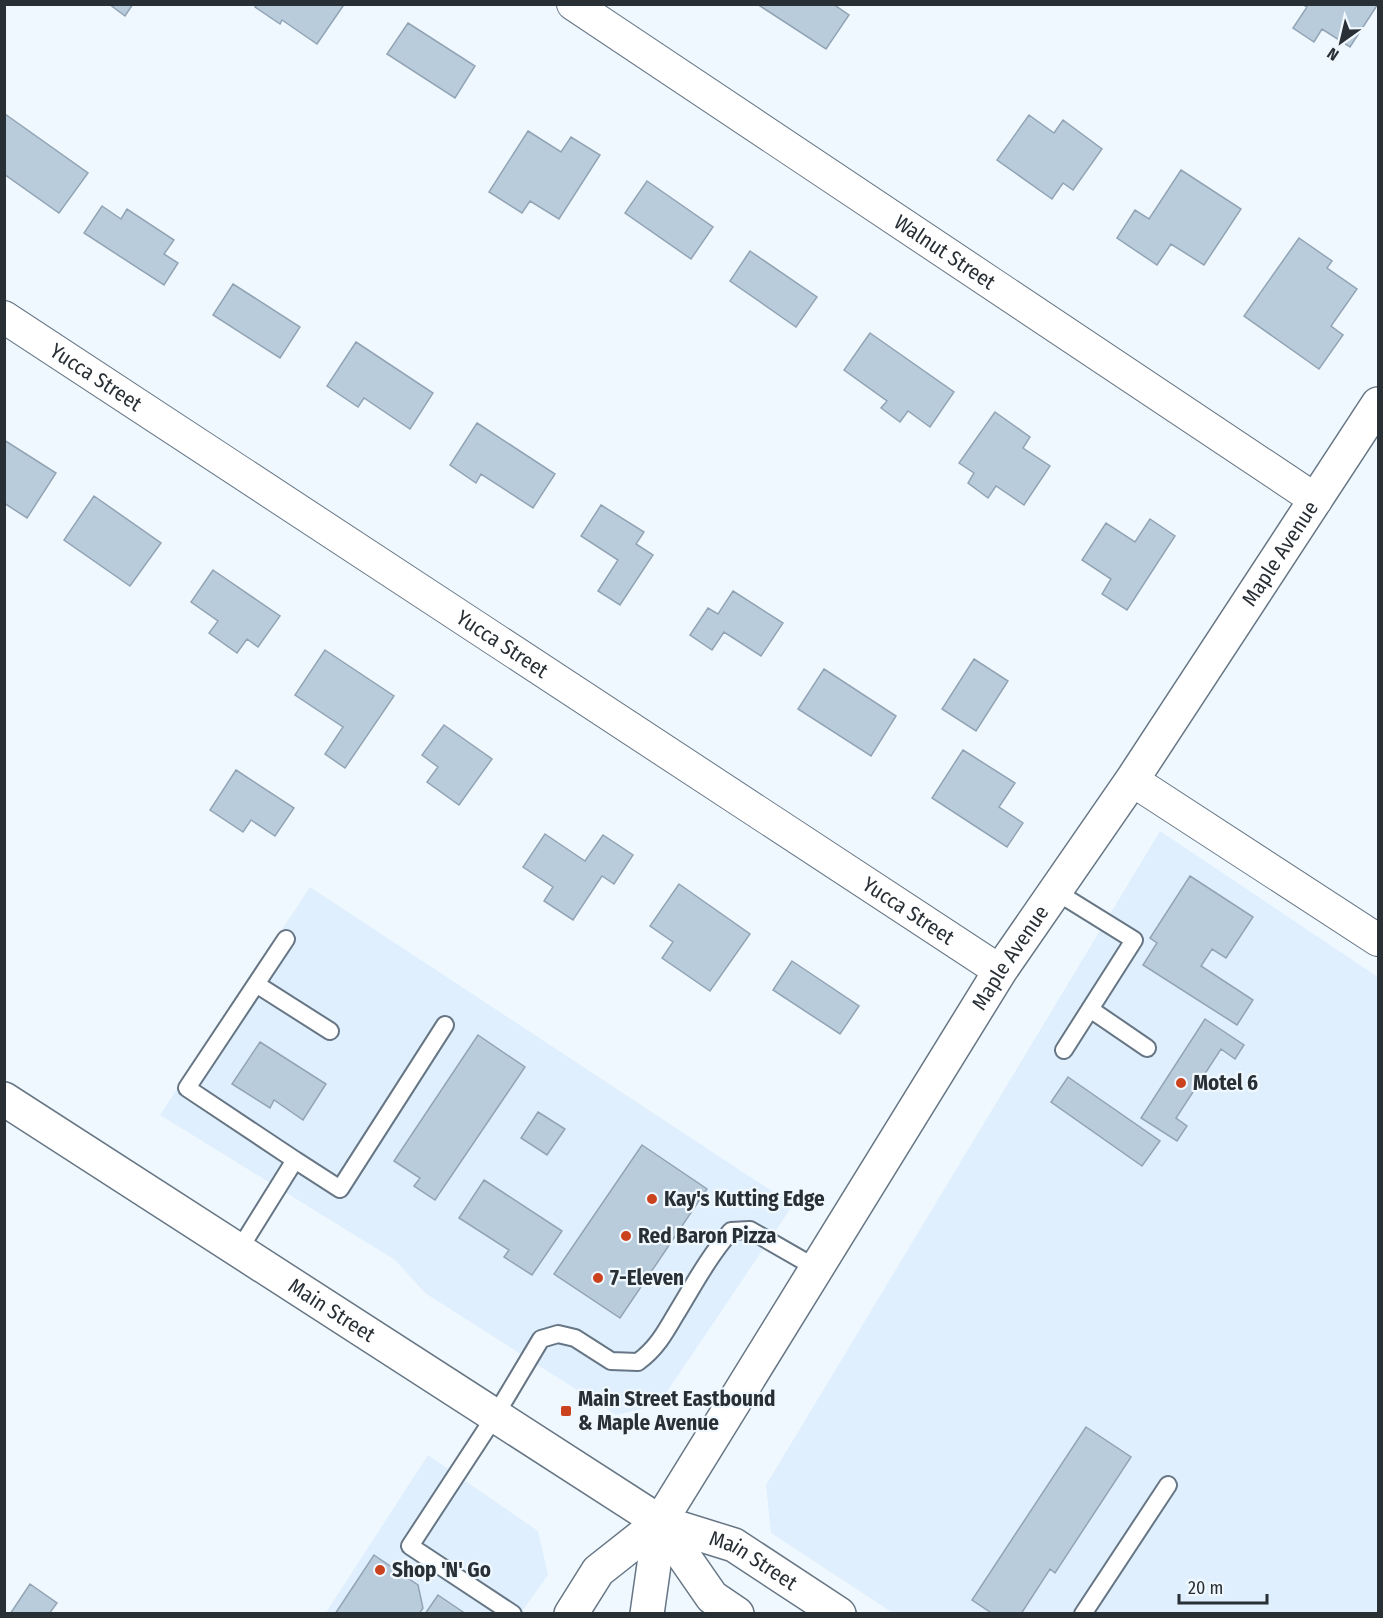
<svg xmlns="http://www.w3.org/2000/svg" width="1383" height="1618" font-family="'Fira Sans Condensed',sans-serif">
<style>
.built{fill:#e0effd}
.building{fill:#b9ccdc;stroke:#92a4b4;stroke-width:1.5}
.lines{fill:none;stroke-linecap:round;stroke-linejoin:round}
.lane-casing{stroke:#667685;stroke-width:20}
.street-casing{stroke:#667685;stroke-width:34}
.secondary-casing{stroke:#667685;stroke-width:36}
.primary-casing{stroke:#667685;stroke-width:36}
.lane{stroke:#fff;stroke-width:16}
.street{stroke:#fff;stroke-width:32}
.secondary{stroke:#fff;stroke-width:33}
.primary{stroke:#fff;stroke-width:33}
.poi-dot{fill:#cb421e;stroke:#f0f8ff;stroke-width:2}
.labels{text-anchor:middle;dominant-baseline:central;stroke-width:4.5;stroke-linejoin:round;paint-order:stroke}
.street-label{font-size:21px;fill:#282f35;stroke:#f0f8ff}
.poi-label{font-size:21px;font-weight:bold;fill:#282f35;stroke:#f0f8ff;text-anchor:start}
</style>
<rect width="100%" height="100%" fill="#f0f8ff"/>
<path class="built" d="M1160,831L1378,977V1613H893L771,1533L766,1485Z
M310,887L793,1205L658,1405L616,1415L425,1293L395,1260L160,1115Z
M428,1455L538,1531L548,1575L521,1613L325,1614Z"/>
<path class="building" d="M109,4H133L125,16Z
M257,4H341L343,6L317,44L282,20L280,24L255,7Z
M757,4H833L849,15L826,49Z
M1302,4H1378L1350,47L1322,29L1314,42L1293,28L1307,7Z
M408,23L475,66L455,98L387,54Z
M5,114L88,173L59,213L4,174Z
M1029,115L1054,133L1063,120L1102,149L1073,190L1063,183L1052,199L997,160Z
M528,131L561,152L571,137L600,155L559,219L530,201L522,213L489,192Z
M1181,170L1241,209L1204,265L1171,244L1157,265L1117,238L1135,210L1149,219Z
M647,181L713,227L691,259L625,213Z
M102,206L121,219L127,209L174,240L164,254L178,263L164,285L84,233Z
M1299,238L1332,261L1327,268L1357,289L1331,326L1343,335L1319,369L1244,316Z
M750,251L817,297L796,327L730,281Z
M233,284L300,327L280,358L213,315Z
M870,333L954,392L930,427L908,411L900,422L881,408L887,401L844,370Z
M356,342L433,393L410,429L364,398L358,407L327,386Z
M995,412L1030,437L1023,448L1050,466L1024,505L996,486L988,498L968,483L974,473L959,463Z
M477,423L555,474L533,508L481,474L476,483L450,465Z
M4,440L56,473L27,518L4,503Z
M94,496L161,543L130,586L64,540Z
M601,505L644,532L636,544L653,555L620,605L598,591L618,560L581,536Z
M1150,519L1175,536L1127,610L1102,594L1111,579L1082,560L1106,523L1135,542Z
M213,570L280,616L258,647L247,639L237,653L209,633L218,621L191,602Z
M733,591L783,623L761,656L724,632L712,650L690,635L708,608L718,614Z
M325,650L394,696L345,768L325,754L343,727L295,695Z
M974,659L1008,681L976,731L942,709Z
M824,669L896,716L871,756L798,709Z
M444,725L492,759L459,805L427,782L438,767L422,755Z
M963,750L1015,783L999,807L1023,823L1007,847L932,798Z
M236,770L294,808L275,836L251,820L243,832L210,810Z
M545,834L585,861L603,835L633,855L614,884L602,876L573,920L544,901L553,887L523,867Z
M1190,876L1253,917L1226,958L1212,949L1201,966L1253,1000L1237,1025L1143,965L1157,943L1150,938Z
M679,884L750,934L710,991L662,958L673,942L650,926Z
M792,961L859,1006L840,1034L773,990Z
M1205,1019L1244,1045L1235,1059L1221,1049L1176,1118L1187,1126L1177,1141L1141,1118Z
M478,1035L525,1067L435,1200L414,1186L420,1178L394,1161Z
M260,1042L326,1084L303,1120L274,1100L270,1108L232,1084Z
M1068,1077L1160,1141L1142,1166L1051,1102Z
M538,1112L565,1129L547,1155L521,1138Z
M642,1145L707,1189L620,1318L554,1274Z
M484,1180L562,1231L532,1275L504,1257L509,1250L459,1218Z
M1086,1427L1131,1457L1055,1573L1050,1569L1021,1614H993L972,1600Z
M374,1555L418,1585L423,1608L419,1614H335Z
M30,1584L57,1603L49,1614H10Z
M438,1595L466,1614H425Z"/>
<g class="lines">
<defs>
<path id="lane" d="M1055,891L1134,940L1064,1050
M256,984L330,1031
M1090,1009L1147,1048
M295,1160L340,1189L445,1025
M239,1250L295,1160L187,1088L286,939
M513,1614L410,1546L495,1416L541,1339L558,1334L575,1338L611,1361L638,1362C656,1349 665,1333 676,1314C693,1286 709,1256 731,1231L750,1230L816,1268
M1083,1614L1168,1485"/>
<g id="street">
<path id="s1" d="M573,4L1316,500"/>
<path id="s2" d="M4,317L1000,971"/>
<path d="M1132,780L1378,940"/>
</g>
<g id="secondary">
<path id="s3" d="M571,1614L598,1571L660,1522L1000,971L1132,780L1378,404"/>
<path d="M647,1614L660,1522"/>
</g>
<g id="primary">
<path id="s4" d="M4,1099L660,1522L734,1545L839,1614"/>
<path d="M660,1522L712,1597L737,1614"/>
</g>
</defs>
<use href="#lane" class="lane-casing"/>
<use href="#street" class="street-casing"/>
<use href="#secondary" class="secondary-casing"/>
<use href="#primary" class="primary-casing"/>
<use href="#lane" class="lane"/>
<use href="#street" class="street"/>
<use href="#secondary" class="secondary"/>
<use href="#primary" class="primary"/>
</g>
<g class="poi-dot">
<circle cx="1181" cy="1083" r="6"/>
<circle cx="652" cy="1199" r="6"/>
<circle cx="626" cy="1236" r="6"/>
<circle cx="598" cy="1278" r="6"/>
<rect x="560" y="1405" width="12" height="12" rx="3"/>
<circle cx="380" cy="1570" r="6"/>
</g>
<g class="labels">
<g class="street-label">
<text stroke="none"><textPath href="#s1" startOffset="447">Walnut Street</textPath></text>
<text stroke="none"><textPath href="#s2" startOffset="110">Yucca Street</textPath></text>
<text stroke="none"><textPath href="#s3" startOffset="1280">Maple Avenue</textPath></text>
<text stroke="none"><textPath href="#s2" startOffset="596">Yucca Street</textPath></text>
<text stroke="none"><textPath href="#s2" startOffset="1082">Yucca Street</textPath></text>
<text stroke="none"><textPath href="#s3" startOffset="794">Maple Avenue</textPath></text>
<text stroke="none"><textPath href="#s4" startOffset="390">Main Street</textPath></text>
<text stroke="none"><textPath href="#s4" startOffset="882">Main Street</textPath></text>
</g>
<g class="poi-label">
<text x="1193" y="1083">Motel 6</text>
<text x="664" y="1199">Kay's Kutting Edge</text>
<text x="638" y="1236">Red Baron Pizza</text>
<text x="610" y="1278">7-Eleven</text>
<text x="578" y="1399">Main Street Eastbound<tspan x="578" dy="24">&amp; Maple Avenue</tspan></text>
<text x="392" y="1570">Shop 'N' Go</text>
</g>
</g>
<rect width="1383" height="1618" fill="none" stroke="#282f35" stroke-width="12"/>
<g transform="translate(1341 42) rotate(214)" stroke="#f0f8ff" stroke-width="4.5" paint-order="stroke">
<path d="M0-4.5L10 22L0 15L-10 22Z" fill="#282f35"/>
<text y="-9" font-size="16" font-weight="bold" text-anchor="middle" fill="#282f35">N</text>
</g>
<path d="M1179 1594v9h88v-9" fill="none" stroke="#282f35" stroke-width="3"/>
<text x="1188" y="1594" font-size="18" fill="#282f35" stroke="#f0f8ff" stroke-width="4.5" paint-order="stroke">20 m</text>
</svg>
